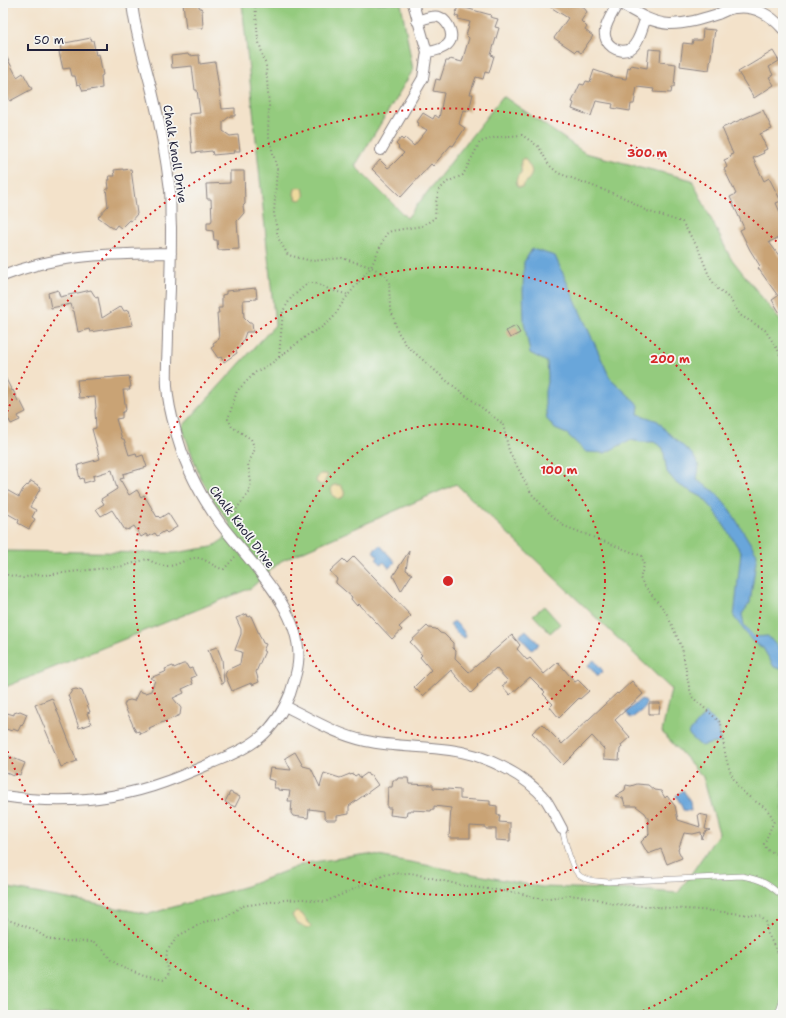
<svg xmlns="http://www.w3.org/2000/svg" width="786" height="1018" font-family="'Shantell Sans',sans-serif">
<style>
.green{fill:#94cb7e;stroke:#5b765c}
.sand{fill:#eeda9e;stroke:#887e6c}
.water{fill:#69a6da;stroke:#46648a}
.building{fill:#c9a375}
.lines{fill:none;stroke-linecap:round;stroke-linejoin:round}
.lane-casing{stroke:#8a8282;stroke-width:6}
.street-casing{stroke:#8a8282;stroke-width:12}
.path{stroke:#8a8282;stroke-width:2;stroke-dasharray:1 3;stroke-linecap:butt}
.lane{stroke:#fff;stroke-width:5}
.street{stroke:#fff;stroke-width:10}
.ring{fill:none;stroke:#d62828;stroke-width:2;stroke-dasharray:2 4}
.labels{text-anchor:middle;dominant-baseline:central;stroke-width:3.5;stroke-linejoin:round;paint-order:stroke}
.street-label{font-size:12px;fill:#22223b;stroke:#f6f6f2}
.centre{fill:#d62828;stroke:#f6f6f2;stroke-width:2}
.ring-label{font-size:12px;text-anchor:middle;font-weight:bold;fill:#d62828;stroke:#f6f6f2;stroke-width:3.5;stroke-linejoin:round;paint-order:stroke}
</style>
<rect width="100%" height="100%" fill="#f6f6f2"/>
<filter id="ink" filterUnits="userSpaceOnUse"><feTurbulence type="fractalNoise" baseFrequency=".025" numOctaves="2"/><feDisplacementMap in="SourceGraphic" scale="8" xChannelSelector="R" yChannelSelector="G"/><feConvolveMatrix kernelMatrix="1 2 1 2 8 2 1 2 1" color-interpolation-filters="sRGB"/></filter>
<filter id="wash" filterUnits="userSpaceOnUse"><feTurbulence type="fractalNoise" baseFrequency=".012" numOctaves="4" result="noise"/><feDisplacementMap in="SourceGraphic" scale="16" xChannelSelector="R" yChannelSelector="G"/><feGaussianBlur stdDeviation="0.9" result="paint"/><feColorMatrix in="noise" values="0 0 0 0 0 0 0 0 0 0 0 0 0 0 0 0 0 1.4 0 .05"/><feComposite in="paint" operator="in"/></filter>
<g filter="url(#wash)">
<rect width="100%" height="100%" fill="#f3e2ca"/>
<path class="green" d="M242,3H401L413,70L355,166L407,218L503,96L585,153L692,180L730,257L783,324V1015H3V887L149,914L247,886L306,863L368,854L541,887L639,890L678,893L719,833L703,777L662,732L671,689L456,484L281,561L251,588L3,688V551L174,553L212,547L224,539L230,524L214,501L200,477L182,427L275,325Z
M544,606L560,624L550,633L533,615Z"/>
<path class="sand" d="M524,158C536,173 533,174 522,187H518C515,183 516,176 521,173C522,168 520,165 521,160Z
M298,187L303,188C304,193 306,197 301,200L296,199L294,194L295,189Z
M320,474H325L328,475L324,483L322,485L317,483L316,480Z
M334,485H340C343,489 346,492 343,497L338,499L333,496L331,489Z
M296,912L302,914L307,921L311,925L310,928C302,928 295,923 292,915Z"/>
<path class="water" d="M532,249L555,256L610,378L639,405L638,414L658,421L666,431L693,455L699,466L697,480L714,491L730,510L757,554L750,603L742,614L744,625L754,637L768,636C780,650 783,651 783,670L774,667L763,648L752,641L734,617L741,552L714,510L702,497L677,484L667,472L663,448L654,442H641L630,440L605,453L586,452L567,434L555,429L547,419L545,405V391L548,377L547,362L530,353L524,322L523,291L524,262Z
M380,545L395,562L389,568L384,562L381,564L376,559L378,557L373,551Z
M454,621L462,629L466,636L465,638C456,634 456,632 450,625Z
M526,630L539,644L532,650L519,636Z
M594,660L603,671L598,676L588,665Z
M641,699L646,702V707L632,718H630L626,712Z
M706,713L717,724L720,742L701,746L688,734Z
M683,790L690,801L691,811L683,810L682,806L676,796Z"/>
<g id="blocks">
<path class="building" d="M183,3L199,4V7L202,9L203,28L186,29Z
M544,3H576L585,9L587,12L581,21L587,27L585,30L593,36L581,53L577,50L575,52L554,38L568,18Z
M458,6L491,15L490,17L498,19L495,27L499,28L491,55L494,56L489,73L485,72L483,79L476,77L470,94H473L469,111L463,110L459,124L465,128L453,146L451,145L433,166L431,164L401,197L372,169L380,160L388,168L392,165L404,153L398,148L399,147L396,144L401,138L403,140L405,138L414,146L427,130L418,125L419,123L417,122L423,113L433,119L435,115L439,118L444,93L433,91L436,79L440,80L446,61H449L450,59L462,62L469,38L466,35L470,22L458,19L459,17L455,16Z
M703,29L715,30L709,70L680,66L683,43L692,44L693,40H702Z
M91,38L92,41L93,40L96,55L99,54L103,75L101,76L102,88L83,91L80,84L77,85L75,76H72L70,68L63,69L59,52L61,51L60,44Z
M649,49L661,50L660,62L676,64L674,87H672L671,93L653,92L654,89L637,87L634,104H631L630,111L612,108L613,104L596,101L591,116L572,109L574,103L572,102L580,84L584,85L586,81L590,82L594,70L614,77L626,79L628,67L630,68L631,65L647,68Z
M3,50L17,77L23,73L32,89L10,101L3,88Z
M773,51L779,61L769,67L773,75L769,77L774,85L754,98L738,72Z
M188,54L189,56L199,55L200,64L215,62L222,109L235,108V116H230L223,122V131L230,136L238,135L240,151H234L235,153L213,155L212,151L192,153L189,114L200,113L197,90H195L192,66L172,68L171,56Z
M763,110L772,129L760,134L767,149L763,151L764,153L753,158L764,181L769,178L781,201L776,203L783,219V236L769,242L780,257L783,255V318L772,300L778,296L758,268L760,266L750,250L740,230L744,228L730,197L736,194L724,169L727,167L724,160L731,157L730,155L733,154L722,128Z
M123,169V170L131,169L137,214L131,221L129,220L121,228L117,225L114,229L98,217L108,206L106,189H109L108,180H110L109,176H115L114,170Z
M230,171H244L245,204L243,206L244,213L237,221L239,249L218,250L217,240H214L213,231L207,230V222H211L212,220L211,199H207L206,184L230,183Z
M256,288L257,299L243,300L244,318L249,323H252L253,332H246L242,344L236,351L237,353L224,362L221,357L218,358L211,348L214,346L213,343L219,339L217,313H219L218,308H222V295L226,294V291Z
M58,290L60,297L91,290L96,298L98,297L102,318L121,306L124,311L129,310L133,325L90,332L89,329L78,332L74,311H73L71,304L51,308L48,293Z
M516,326L520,333L510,338L506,331Z
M3,373L12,391L13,390L18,401L20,400L26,412L18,416L20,420L11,424L9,420L3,423Z
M129,376L131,387H129L130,390H123L126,410L122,413V418L116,419L122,439H124L129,455L136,453L137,457L143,455L147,467L123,474L124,478L120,479L129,495L137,490L141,497L144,495L157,517L158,516L160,518L168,513L177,527L167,533L165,531L157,536L155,533L148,537L146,534L141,537L134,526L128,530L127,529L125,530L112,510L101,516L96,509L104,504L101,499L117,489L112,470L93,476L94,480L84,483L83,478L80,479L78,470H79L78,465L100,459L92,429L96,428L95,410L96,407L95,397L79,398L77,380Z
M31,481L41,487L30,507L36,510L32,517L35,519L29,529L18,523L19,520L3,511V488L19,497L23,489L27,485L28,486Z
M409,551L406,570L412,574L401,591L393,576Z
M354,556L411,616L399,627L402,630L392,639L359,604L357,606L351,599L352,597L336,583V581L337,579L330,571L343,559L347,563Z
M247,614L248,617L251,616L263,643L266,644L263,651H265L256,672L259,682L252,685L251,683L232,691L225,675L227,670L240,664L242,652L235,650L241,634V629L236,618Z
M427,626L429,628L436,629L440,633L444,634L453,643V648L456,651L455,658L469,672L512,635L520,645L517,649L527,660L530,658L544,674L558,662L575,682L578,680L589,691L580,699L579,698L559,718L550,707L553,704L543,694L545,692L530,677L510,695L502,686L508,681L496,668L477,685L478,686L471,693L451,670L423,696L414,687L431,670L420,657L422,655L410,642Z
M217,647L222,659L224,683L222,684L208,650Z
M183,664H186L189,669L192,668L196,676L191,678L193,684L182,689L184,693L173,698L181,708L180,715L149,728L150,730L140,734L139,731L136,732L124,705L126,701L130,700L134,701L139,691L145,693L151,691L155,680L150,678L165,672L166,671L165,669L173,666L174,668Z
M632,681L643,694L615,720L630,737L621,745L622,747L620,749L619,760L604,759V749L592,736L563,765L532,733L542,724L562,744L617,693L618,694Z
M76,689L82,691L90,712L87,713L91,724L79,728L68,695L70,694L72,690Z
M52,698L77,761L61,767L35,705Z
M649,703H660L659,714H649Z
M20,711L27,714L22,726L21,725L18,731L13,729L12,731L3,728V714L7,713L14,715V713Z
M295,752L303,766L311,768L320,787L324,773L340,778L350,774V775L353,774L355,776L358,774L360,778L367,773L369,776L371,775L378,785L349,806V814L337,816V820H327L324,816V811L309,809L308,818L293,816L291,813L292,801H288L290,791L278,790V788H274L275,781L268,779L270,768L291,770L285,758Z
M3,754L25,763L20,775L15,773L14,776L3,771Z
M398,778H408L409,784L433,785V788L460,790V799L490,801V805L497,806V815H500L499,822L510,823V841L496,840V829H486V827L470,826V838H449L451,808L434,806V809H432L431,811L410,810V811H407L406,817L390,815L391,808H387L388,787H392L393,780H397Z
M637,784L648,785L654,790L661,791L665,798L667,796L675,806L678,820L700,827L698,814L708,816L705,829L710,830L705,832L702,839L701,832L693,834L684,833L678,850L682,858L667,864L661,849L648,854L641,842L649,834L648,818L645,813L636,806H627L625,805L623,798L615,796L625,790L626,785L631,786Z
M230,792L240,797L235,807L225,802Z"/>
</g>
</g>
<g filter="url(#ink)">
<use href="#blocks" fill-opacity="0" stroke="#8a8282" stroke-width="1"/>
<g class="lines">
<defs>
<path id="lane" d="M562,829C565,841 571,869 580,876C588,882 599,881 608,882L742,876C762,880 768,883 783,897
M778,1015L783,1000"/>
<path id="street" d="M618,3C614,11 606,22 605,31C603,44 618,55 630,49C639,44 642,27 646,18
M619,3C635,12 651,23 670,24C687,24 702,19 718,14C723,12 729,8 735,8C754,5 771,15 783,29
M417,21C424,19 432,15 439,17C442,18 446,22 448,25C458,44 443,50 427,52
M381,150L423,78L427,52L413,3
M3,276C58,253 113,254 171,253
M285,706C311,719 337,735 366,741C394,747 422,746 450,750C483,754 525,774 546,800C552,809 557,820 562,829
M3,796C57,804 113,801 165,782C182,776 198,769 214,762C252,747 274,734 290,694C293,684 297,673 298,663C304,611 248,561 220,523C199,494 183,463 175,428C171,415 168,400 167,386C166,369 168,351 168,333C170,298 171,262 171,227C170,215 171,202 170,190C166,157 160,123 152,91C145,62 135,33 132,3"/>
</defs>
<use href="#lane" class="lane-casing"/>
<use href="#street" class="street-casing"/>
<path class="path" d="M255,3L258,39L266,66L269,106L268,134L277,169L274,213L278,238L288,255L312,261L342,258L371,267L386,275L389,283L390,307L398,332L407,346L447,381L503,424L509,451L531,493L549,513L564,526L642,556L644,566L640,578L644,585L666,612L682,648L689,686L692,697L721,723C724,749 726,779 748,796C760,806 767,805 774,821L764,844L767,850L783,856
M279,357L283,311L291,298L308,283H315L331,290L349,295
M234,525L237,508L249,493L251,482L248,464L255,449L251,439L232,427L228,419L237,391L256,372L272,363L309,334L321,328L333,318L345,299L371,267L386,234L391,231L422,226L435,218L436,202L439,190L447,182L463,175L480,142L497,137L522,135L539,147L549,165L558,173L625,198L647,211L682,222L698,248L710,278L718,289L730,299L740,315L765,330L778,350L783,363
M3,574L23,578L36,574L44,575L124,566L147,559C153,562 160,566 168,566C178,566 187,557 198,558C207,559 214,568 224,569L235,557
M3,918L33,929L48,939L59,941L92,942L101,947L111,960L123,968L144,976L163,980L167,977L168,972L166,964L167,951L178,936L204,922L226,917L242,906L284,900L304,899L325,902L387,874L411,873L465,886L519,893L542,899L570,895L597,899L614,904L714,911L760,916L766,922L768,934L783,963"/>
<use href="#lane" class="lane"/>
<use href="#street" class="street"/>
</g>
</g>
<g class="ring">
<circle cx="448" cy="581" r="157"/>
<circle cx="448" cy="581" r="314"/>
<path d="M782 915A472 472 0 0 1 636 1014M260 1014A472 472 0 0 1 3 739M3 423A472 472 0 0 1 782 247"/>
</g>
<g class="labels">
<g class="street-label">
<text transform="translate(175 154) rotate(81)">Chalk Knoll Drive</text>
<text transform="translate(242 527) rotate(53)">Chalk Knoll Drive</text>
</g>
</g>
<circle cx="448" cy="581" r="6" class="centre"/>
<g class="ring-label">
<text x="647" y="157">300 m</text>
<text x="670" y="363">200 m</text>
<text x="559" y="474">100 m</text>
</g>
<rect width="786" height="1018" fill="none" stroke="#f6f6f2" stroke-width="16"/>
<path d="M28 44v6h79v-6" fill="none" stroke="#22223b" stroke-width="2"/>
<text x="34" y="44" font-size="12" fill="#22223b" stroke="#f6f6f2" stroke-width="3" paint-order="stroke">50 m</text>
</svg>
